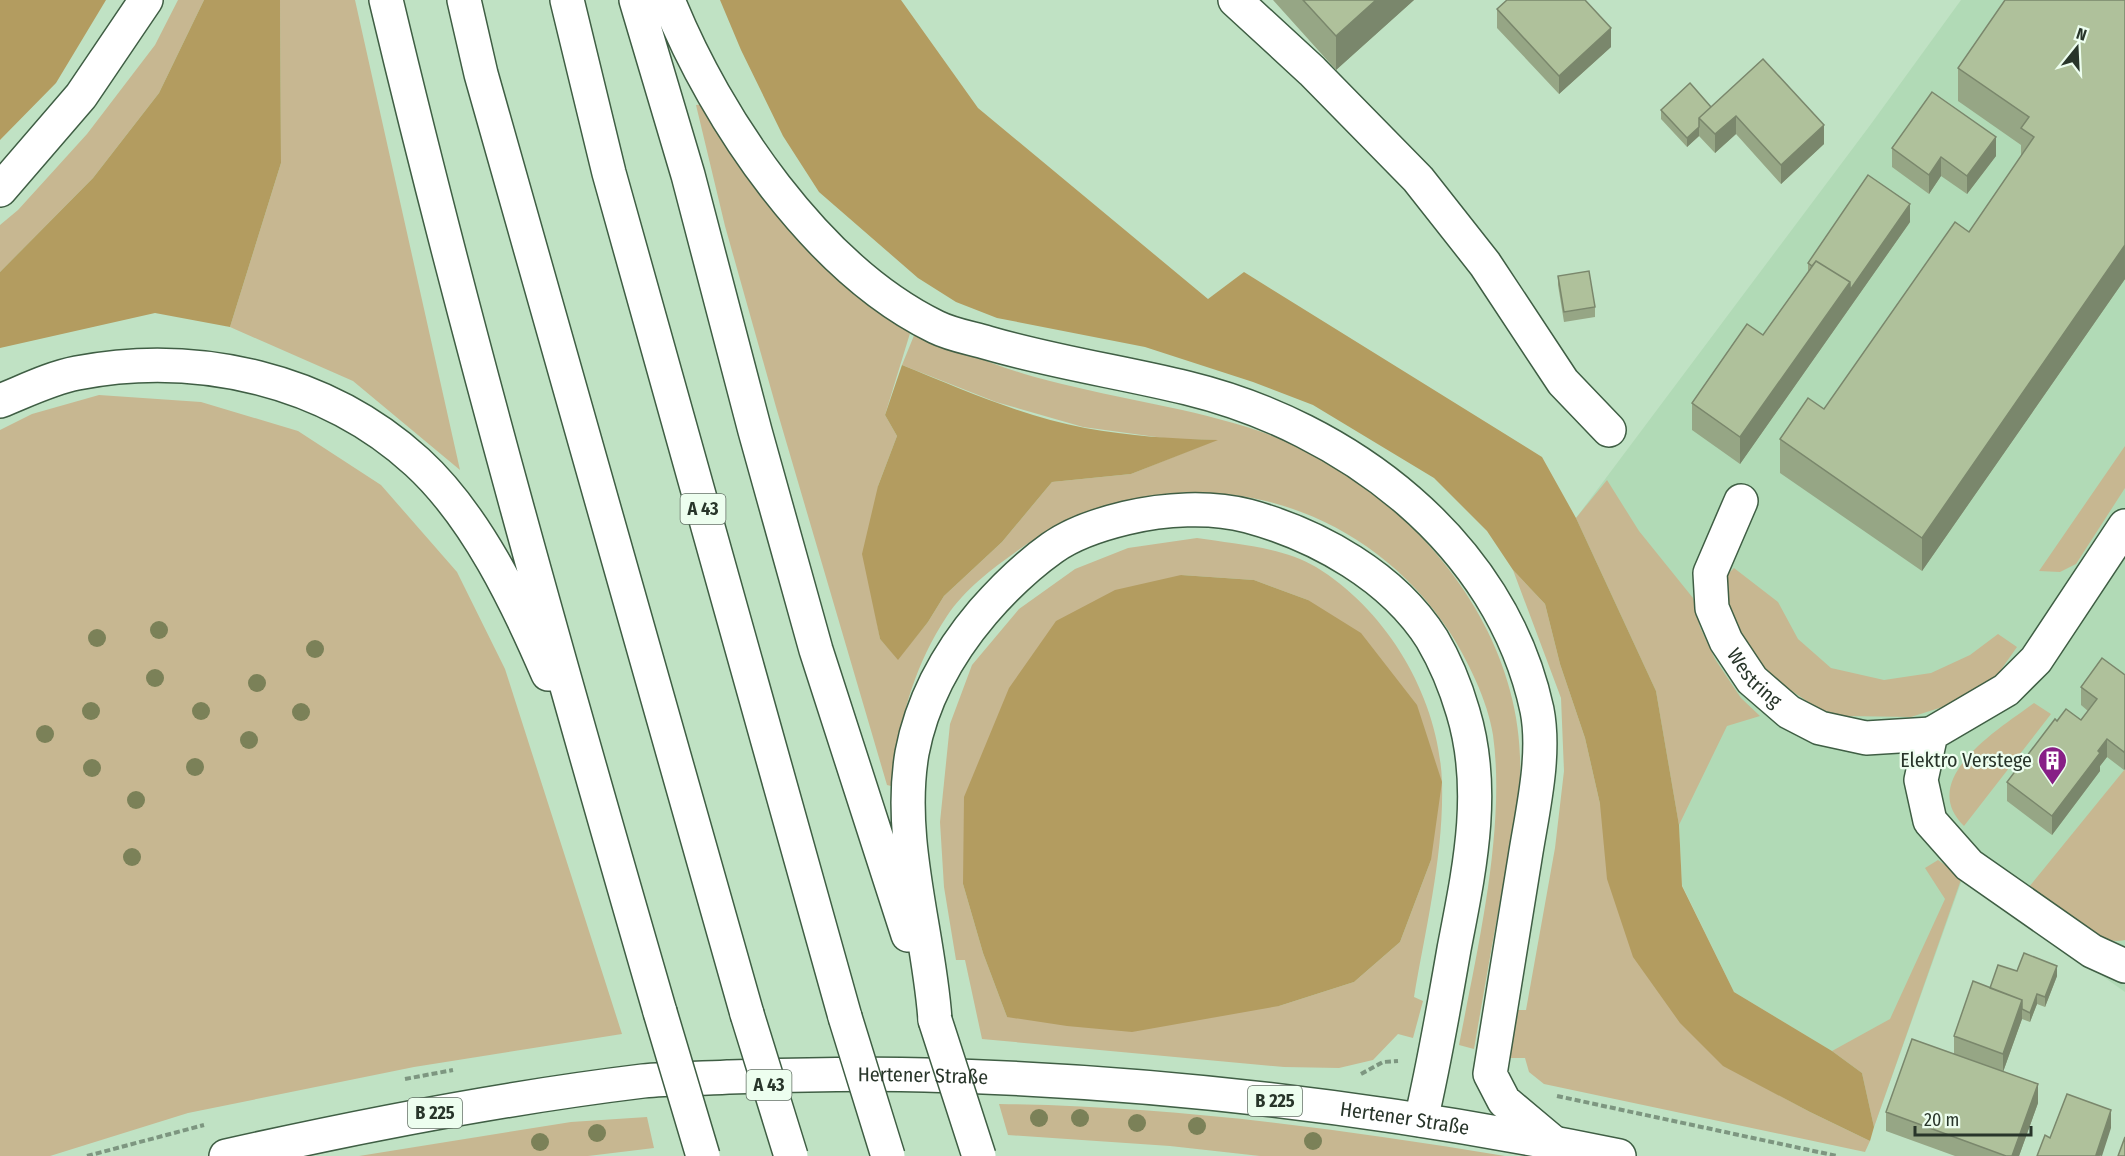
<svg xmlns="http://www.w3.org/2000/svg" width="2125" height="1156" font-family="'Fira Sans Condensed',sans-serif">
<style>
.built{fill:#b1dab6}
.green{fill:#c7b791;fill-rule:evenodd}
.forest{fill:#b39c60}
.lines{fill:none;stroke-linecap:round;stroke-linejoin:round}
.minor-casing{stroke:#3f5e44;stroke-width:36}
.major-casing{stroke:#3f5e44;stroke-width:36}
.highway-casing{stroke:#3f5e44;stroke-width:36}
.path{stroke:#7d9680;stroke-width:4;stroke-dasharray:6 3;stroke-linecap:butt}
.minor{stroke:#fff;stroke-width:33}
.major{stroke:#fff;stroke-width:33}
.highway{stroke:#fff;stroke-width:33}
.highway-bridge-casing{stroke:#3f5e44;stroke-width:36;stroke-linecap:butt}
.highway-bridge{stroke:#fff;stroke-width:33}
.tree{fill:#7b8158}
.wall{fill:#96a685}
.shaded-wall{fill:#7a876c}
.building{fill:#afc19b;stroke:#7a876c;stroke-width:1.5}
.labels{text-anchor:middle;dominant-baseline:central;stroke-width:4.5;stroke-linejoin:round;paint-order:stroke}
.shield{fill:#edfeef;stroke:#637165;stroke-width:1.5}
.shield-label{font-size:18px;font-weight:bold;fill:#28352a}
.street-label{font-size:20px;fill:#28352a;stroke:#edfeef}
.poi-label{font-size:20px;fill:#28352a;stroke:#edfeef;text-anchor:end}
</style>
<rect width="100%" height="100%" fill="#c0e2c4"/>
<path class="built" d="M1961,0H2125V992L1963,877L1874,1127L1862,1073L1832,1051L1734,992L1682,885L1679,825L1656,691L1576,518L1871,124Z"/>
<path class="green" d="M178,0H204L159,93L93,178L0,272V225L18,210L87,134L155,45Z
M280,0H355L460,470L353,381L230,327L281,163Z
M705,104C724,135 741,170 764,198C806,251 855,293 911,330L885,415L897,436L878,486L874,606L880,639L898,659L928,622L944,596L1002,542L1052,482L1131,474L1216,440L1171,439L1083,427L996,402L902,365L915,333C959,350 1004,370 1050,381C1119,399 1191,408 1259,431C1406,483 1535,631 1519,794C1517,821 1510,849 1505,875C1494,933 1484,991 1474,1049L1459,1045C1477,951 1506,829 1493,735C1488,701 1467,659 1449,631C1352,485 1160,448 1017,551C992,569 964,590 947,616C911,671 900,722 891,786L887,785L776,407L725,226L696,105Z
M99,395L201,402L298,431L381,485L457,572L505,669L622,1034L414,1067L188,1113L50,1156H0V430L32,414Z
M2125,446V488L2076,564L2060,572L2039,571Z
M1607,480L1639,531L1693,598L1700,627L1715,659L1741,698L1760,716L1727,726L1679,825L1656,691L1576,518Z
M1197,538C1235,544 1283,547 1316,567C1388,611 1439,698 1442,782C1444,854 1426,926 1414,997L1423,1001L1413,1038L1398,1034L1373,1060L1339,1068L1284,1067L982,1039L965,960H956L944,887L940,822L950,724L972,665L1019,609L1075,569L1128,548ZM1181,575L1254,580L1308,600L1431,860L1400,942L1354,982L1279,1006L1007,1017L983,953L963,884Z
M1734,568L1778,602L1798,639L1831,668L1884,680L1931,673L1970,655L1998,634L2017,647L1998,674L1955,703L1911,717L1845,716L1820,710L1774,679L1749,648L1731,616L1722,580Z
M1513,570L1545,604L1560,664L1585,738L1600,804L1723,1065L1810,1112L1870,1141L1865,1152L1544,1084L1529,1072L1525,1058H1509L1512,1010H1526L1555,848L1564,771L1561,698Z
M2034,703L2051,714L1964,826C1916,779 1999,729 2034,703Z
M2125,769V940C2094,948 2051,906 2029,887Z
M1938,860L1962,877L1874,1127L1862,1073L1832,1051L1890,1019L1945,899L1925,868Z
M999,1104C1169,1106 1337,1128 1505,1156H1260L1170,1146L1008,1135Z
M647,1117L654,1148L588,1156H359L571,1122Z"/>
<path class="forest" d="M0,0H106L56,83L0,140Z
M204,0H280L281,163L230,327L155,313L0,348V272L93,178L159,93Z
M720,0H901L978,108L1208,299L1244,272L1542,457L1576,518L1656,691L1679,825L1682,886L1734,992L1832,1051L1862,1073L1874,1127L1870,1141L1810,1112L1723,1066L1680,1023L1633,957L1607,879L1600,804L1585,738L1560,664L1545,604L1513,570L1487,531L1434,478L1313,405L1253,382L1145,347L997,318L956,302L918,278L819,192L783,136L741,50Z
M902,365C961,389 1022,416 1085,428C1129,436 1174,439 1218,440L1131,474L1052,482L1002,542L944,596L928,622L898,660L880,639L862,554L878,486L897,436L885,415Z
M1181,575L1254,580L1308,600L1361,633L1417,705L1442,782L1431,860L1400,942L1354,982L1279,1006L1132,1032L1067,1026L1007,1017L983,953L963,884L964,797L1009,688L1056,621L1115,590Z"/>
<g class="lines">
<defs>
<g id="minor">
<path d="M1235,0L1312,71L1418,179L1485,264L1563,382L1609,430"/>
<path id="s1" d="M1741,501L1710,573L1712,608L1726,641L1752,680L1789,712L1820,728L1866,738L1931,734"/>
<path d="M2125,526L2036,660L2006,690L1931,734L1921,780L1930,821L1969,865L2092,951L2125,966"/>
</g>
<g id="major">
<path id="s2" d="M226,1156C364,1125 503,1098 643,1081C671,1078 700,1079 728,1077C794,1075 859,1073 925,1075C1158,1081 1390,1109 1619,1156"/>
</g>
<path id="highway" d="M386,0C467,339 563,677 660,1012
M464,0L481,74L747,1014
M567,0L609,173L845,1017
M636,0L688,175L755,431L816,650L908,935
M668,0C716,120 817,269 936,327C952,335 971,338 988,343C1053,362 1121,372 1187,388C1347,427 1501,542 1537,710C1546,756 1532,813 1525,858C1513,930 1502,1002 1490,1074L1504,1101L1554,1143
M0,190L81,96L146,0
M0,401C25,391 51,378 77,373C197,350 326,379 417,462C476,516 517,602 548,674
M935,1020C929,932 897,841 912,753C922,700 949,652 983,612C1003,589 1028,565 1052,548C1073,533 1101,524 1126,518C1164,509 1210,506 1248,516C1318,535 1393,577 1432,639C1445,661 1456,688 1463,712C1487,791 1469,871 1454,949C1444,1007 1434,1064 1421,1120"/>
</defs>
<use href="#minor" class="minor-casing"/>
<use href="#major" class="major-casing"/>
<use href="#highway" class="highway-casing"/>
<path class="path" d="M1361,1074L1383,1062L1398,1061
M405,1079L453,1070
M1557,1096L1837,1156
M87,1156L204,1125"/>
<use href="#minor" class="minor"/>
<use href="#major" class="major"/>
<use href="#highway" class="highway"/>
<defs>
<path id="highway-bridge" d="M660,1012L703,1156
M747,1014L791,1156
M845,1017L888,1156
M935,1020L979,1156"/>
</defs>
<use href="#highway-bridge" class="highway-bridge-casing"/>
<use href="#highway-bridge" class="highway-bridge"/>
</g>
<g class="tree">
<circle cx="159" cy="630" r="9"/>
<circle cx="97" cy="638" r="9"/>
<circle cx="315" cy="649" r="9"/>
<circle cx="155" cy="678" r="9"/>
<circle cx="257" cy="683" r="9"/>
<circle cx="91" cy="711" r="9"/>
<circle cx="201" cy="711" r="9"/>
<circle cx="301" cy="712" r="9"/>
<circle cx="45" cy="734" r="9"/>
<circle cx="249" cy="740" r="9"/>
<circle cx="195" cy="767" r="9"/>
<circle cx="92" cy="768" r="9"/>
<circle cx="136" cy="800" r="9"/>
<circle cx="132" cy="857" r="9"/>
<circle cx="1039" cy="1118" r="9"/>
<circle cx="1080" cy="1118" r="9"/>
<circle cx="1137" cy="1123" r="9"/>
<circle cx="1197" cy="1126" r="9"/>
<circle cx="597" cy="1133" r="9"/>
<circle cx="1313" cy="1141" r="9"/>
<circle cx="540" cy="1142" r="9"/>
</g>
<path class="wall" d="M1273,0H1414L1336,70Z
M2125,0V279L1922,571L1780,473V439L1824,409L1969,232L2021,157V145L1958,101V68Z
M1497,9L1611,47L1559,94L1497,28Z
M1711,107L1824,144L1781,184L1736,134L1715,153L1699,136L1687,147L1661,119V110Z
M1892,148L1996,156L1967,194L1941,176L1929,194L1892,167Z
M1910,222L1740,464L1692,430V403L1763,335L1808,272V263Z
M1558,276L1595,307V317L1564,322L1558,285Z
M2125,675V769L2124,770L2107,757L2100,766V771L2052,835L2007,801V782L2057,721L2081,720L2088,711L2081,705V687Z
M2017,971L2057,976L2045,1007L2037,1004L2030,1022L2022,1019L2003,1072L2038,1103L2019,1156H1955L1886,1131V1112L1954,1054V1036L1990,988Z"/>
<path class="shaded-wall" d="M1376,0H1414L1336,70V36Z
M1611,28V47L1559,94V76Z
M1736,116V134L1715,153V134Z
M1824,125V144L1781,184V165Z
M1699,127V136L1687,147V138Z
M1996,137V156L1967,194V176Z
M1941,157V176L1929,194V175Z
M1910,204V222L1740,464V437L1850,282Z
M2125,245V279L1922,571V538Z
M2107,739V757L2100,766V771L2052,835V816Z
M2125,750V769L2124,770V752Z
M2057,966V976L2045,1007V997Z
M2037,994V1004L2030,1022V1013Z
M2022,1000V1019L2003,1072V1054Z
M2038,1084V1103L2019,1156H2012Z
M2111,1110V1128L2102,1156L2096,1155Z"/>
<path class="building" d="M1303,0H1376L1336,36Z
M1507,0H1585L1611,28L1559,76L1497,9Z
M2005,0H2125V245L1922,538L1780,439L1808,398L1824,409L1955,222L1969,232L2034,137L2021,128L2029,117L1958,68Z
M1763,59L1824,125L1781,165L1736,116L1715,134L1699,118Z
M1690,83L1711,107L1699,118V127L1687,138L1661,110Z
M1932,92L1996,137L1967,176L1941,157L1929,175L1892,148Z
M1868,175L1910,204L1850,290V282L1816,261L1812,266L1808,263Z
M1816,261L1850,282L1740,437L1692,403L1747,324L1763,335Z
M1589,271L1595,307L1564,312L1558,276Z
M2102,658L2125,675V750L2124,752L2107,739L2098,751L2100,753L2052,816L2007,782L2055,719L2057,721L2066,709L2081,720L2097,699L2081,687Z
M2024,953L2057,966L2045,997L2037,994L2030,1013L2022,1009V1000L1990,988L1998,965L2017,971Z
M1973,981L2022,1000L2003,1054L1954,1036Z
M1912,1039L2038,1084L2012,1156H2006L1886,1112Z
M2067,1094L2111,1110L2096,1155L2100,1156H2037L2045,1135L2050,1138Z
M2125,1137V1156H2118Z"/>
<defs>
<symbol id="building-pin" viewBox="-11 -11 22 30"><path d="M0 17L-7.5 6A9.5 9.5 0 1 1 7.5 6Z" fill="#871f86" stroke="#edfeef"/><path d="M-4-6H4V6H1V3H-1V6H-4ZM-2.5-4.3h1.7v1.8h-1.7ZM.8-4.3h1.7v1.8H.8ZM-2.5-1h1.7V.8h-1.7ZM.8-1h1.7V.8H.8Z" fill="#fff"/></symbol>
</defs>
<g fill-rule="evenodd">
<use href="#building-pin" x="2036" y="744" width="33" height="45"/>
</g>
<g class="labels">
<g class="shield">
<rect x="680.5" y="494" width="45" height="30" rx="4.5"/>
<rect x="746.5" y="1070" width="45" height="30" rx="4.5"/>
<rect x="1248" y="1086" width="54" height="30" rx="4.5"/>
<rect x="408" y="1098" width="54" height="30" rx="4.5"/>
</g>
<g class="shield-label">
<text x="703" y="509">A 43</text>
<text x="769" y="1085">A 43</text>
<text x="1275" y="1101">B 225</text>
<text x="435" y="1113">B 225</text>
</g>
<g class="street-label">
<text stroke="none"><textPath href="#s1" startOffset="196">Westring</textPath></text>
<text stroke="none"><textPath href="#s2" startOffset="704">Hertener Straße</textPath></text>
<text stroke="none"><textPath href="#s2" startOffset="1188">Hertener Straße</textPath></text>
</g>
<g class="poi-label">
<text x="2032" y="760">Elektro Verstege</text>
</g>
</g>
<g transform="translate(2077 48) rotate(18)" stroke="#edfeef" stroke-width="4.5" paint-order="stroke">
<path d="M0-4.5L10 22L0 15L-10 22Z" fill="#28352a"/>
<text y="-9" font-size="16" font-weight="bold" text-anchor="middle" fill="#28352a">N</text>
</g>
<path d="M1915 1126v9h116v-9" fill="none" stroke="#28352a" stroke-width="3"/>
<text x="1924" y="1126" font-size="18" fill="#28352a" stroke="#edfeef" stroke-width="4.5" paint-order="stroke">20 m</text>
</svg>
